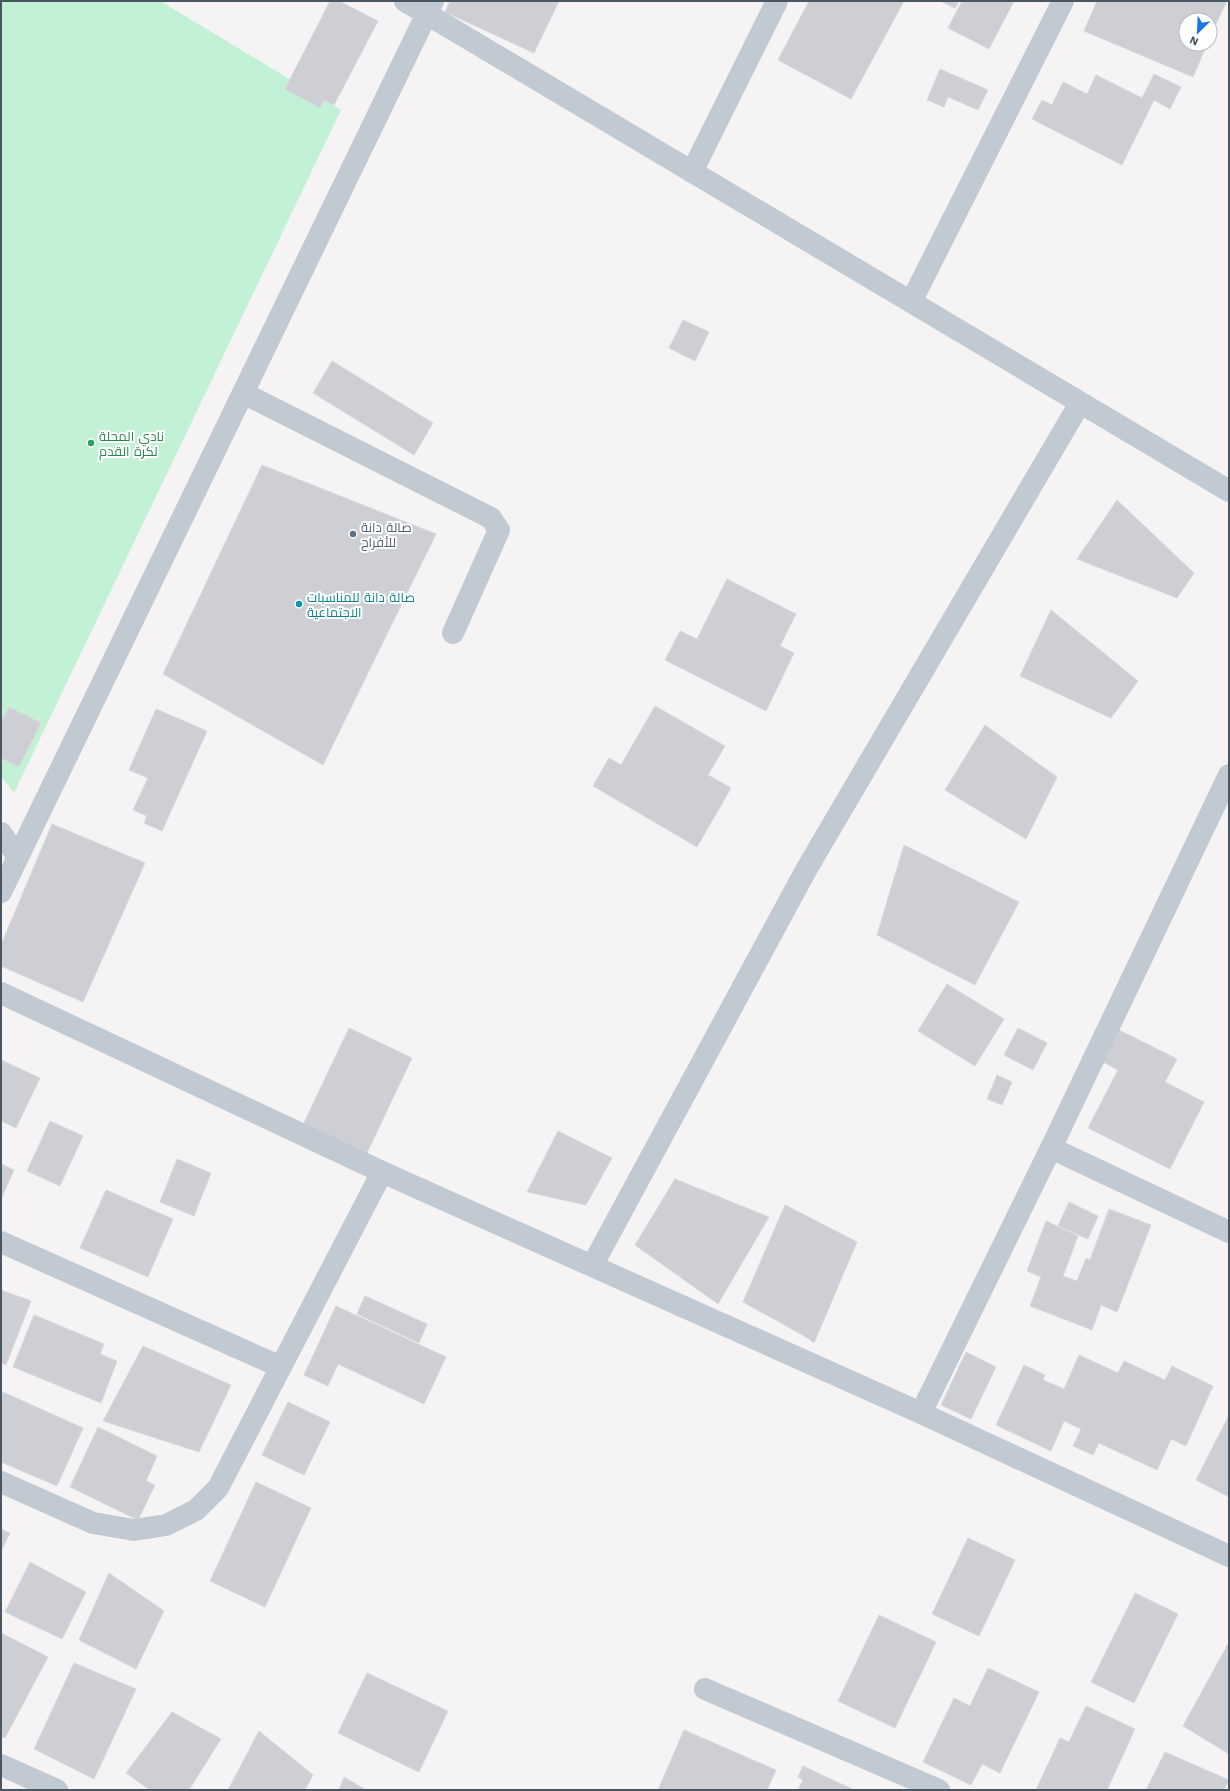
<svg xmlns="http://www.w3.org/2000/svg" width="1230" height="1791" font-family="'Work Sans',Cairo,sans-serif">
<style>
.garden{fill:#c3f1d5}
.building{fill:#cdcfd5;stroke:#d7d9de}
.lines{fill:none;stroke-linecap:round;stroke-linejoin:round}
.minor{stroke:#c1cad2;stroke-width:22}
.leisure-dot{fill:#2e9e5b;stroke:#fff;stroke-width:1.5}
.service-dot{fill:#5c6f8a;stroke:#fff;stroke-width:1.5}
.culture-dot{fill:#0f9aa8;stroke:#fff;stroke-width:1.5}
.labels{text-anchor:middle;dominant-baseline:central;stroke-width:4;stroke-linejoin:round;paint-order:stroke}
.leisure-label{font-size:13px;fill:#27864d;stroke:#fff;text-anchor:start}
.service-label{font-size:13px;fill:#4e5e75;stroke:#fff;text-anchor:start}
.culture-label{font-size:13px;fill:#0d838f;stroke:#fff;text-anchor:start}
</style>
<rect width="100%" height="100%" fill="#f5f3f3"/>
<path class="garden" d="M1,1H160L341,110L14,793L1,777Z"/>
<path class="building" d="M330,1H339L378,21L334,105L324,100L320,108L285,89Z
M450,1H559L534,53L445,12Z
M809,1H904L851,99L778,60Z
M940,1H959L955,8Z
M962,1H1014L989,49L948,28Z
M1097,1H1227L1210,36V20H1186V44H1207L1193,77L1084,31Z
M940,69L988,90L978,110L948,97L944,107L927,100Z
M1154,74L1181,87L1170,109L1154,100L1122,165L1032,119L1042,100L1052,105L1063,82L1087,94L1096,75L1142,98Z
M683,320L709,332L695,361L669,348Z
M332,361L433,423L414,455L313,393Z
M262,465L436,534L323,765L163,674Z
M1117,500L1194,573L1177,598L1077,559Z
M727,579L796,614L780,646L794,653L766,711L665,660L680,631L697,639Z
M1051,610L1138,681L1111,718L1020,676Z
M655,706L725,746L708,775L731,788L697,847L593,786L609,758L621,765Z
M9,707L41,723L19,767L1,758V722Z
M156,709L207,731L162,831L144,823L147,816L133,810L148,778L129,770Z
M985,725L1057,777L1026,839L945,790Z
M52,824L145,863L83,1002L1,966V945Z
M904,845L1019,902L975,985L877,935Z
M947,984L1004,1019L975,1066L918,1031Z
M349,1028L412,1058L365,1157L302,1127Z
M1018,1028L1047,1043L1033,1070L1004,1055Z
M1119,1030L1177,1059L1165,1082L1204,1102L1170,1169L1088,1128L1118,1070L1103,1062Z
M1,1060L40,1078L16,1128L1,1121Z
M997,1075L1012,1082L1002,1105L987,1099Z
M50,1121L83,1136L60,1186L27,1171Z
M558,1131L612,1158L586,1205L527,1192Z
M177,1159L211,1173L194,1216L160,1202Z
M1,1164L14,1170L1,1199Z
M675,1179L769,1217L718,1304L635,1245Z
M106,1190L173,1219L148,1277L80,1248Z
M1069,1202L1098,1216L1088,1239L1058,1226Z
M785,1205L857,1242L814,1343L806,1337L743,1302Z
M1109,1209L1151,1225L1117,1312L1101,1305L1092,1330L1030,1306L1041,1277L1027,1271L1046,1221L1078,1236L1063,1276L1077,1281L1086,1258L1090,1260Z
M1,1290L31,1301L6,1365L1,1363Z
M365,1296L427,1324L419,1343L357,1314Z
M336,1306L446,1357L424,1404L338,1364L328,1386L304,1375Z
M34,1315L104,1344L100,1354L117,1361L101,1403L13,1367Z
M143,1346L231,1385L199,1452L103,1421Z
M966,1352L996,1367L971,1419L941,1405Z
M1079,1355L1118,1373L1124,1361L1165,1380L1172,1366L1213,1386L1186,1446L1171,1439L1157,1470L1099,1443L1093,1455L1073,1446L1081,1429L1064,1421L1051,1451L996,1425L1024,1365L1045,1375L1043,1380L1064,1389Z
M3,1392L83,1428L57,1486L1,1462V1397Z
M288,1402L330,1422L304,1475L262,1455Z
M1229,1415V1497L1196,1480Z
M98,1427L157,1456L146,1481L155,1485L138,1520L70,1487Z
M256,1482L311,1508L265,1607L210,1581Z
M1,1529L10,1533L1,1551Z
M968,1538L1015,1560L979,1636L932,1614Z
M30,1562L86,1592L62,1639L5,1612Z
M109,1573L164,1611L136,1669L79,1640Z
M1135,1593L1178,1614L1134,1703L1091,1682Z
M879,1615L936,1642L895,1728L838,1701Z
M1,1633L48,1657L5,1738L1,1736Z
M1228,1644L1229,1645V1754L1183,1726Z
M74,1663L136,1689L94,1779L34,1749Z
M988,1668L1039,1692L1000,1773L982,1764L971,1785L923,1762L954,1698L970,1706Z
M367,1673L448,1711L419,1772L338,1733Z
M1086,1706L1135,1729L1107,1790H1036L1060,1738L1069,1742Z
M172,1712L221,1739L189,1790H150L126,1773Z
M684,1730L776,1770L767,1790H658Z
M259,1731L313,1775L305,1790H228Z
M1165,1752L1229,1780L1224,1790H1146Z
M803,1766L854,1790H798L803,1780L798,1777Z
M344,1777L366,1790H339Z"/>
<g class="lines">
<path class="minor" d="M405,1L1229,491
M692,172L777,1
M911,302L1063,1
M243,393L491,518L499,530L453,633
M1,833L18,857
M1,892L433,1
M1,993L382,1172L921,1413L1229,1556
M1051,1148L1229,1232
M1,1242L281,1367
M592,1266L806,870L1080,403
M921,1413L1051,1148L1229,775
M1,1482L93,1523L134,1530L166,1525L196,1510L218,1488L382,1172
M705,1689L939,1790
M1,1765L57,1790"/>
</g>
<circle class="leisure-dot" cx="91" cy="443" r="4"/>
<circle class="service-dot" cx="353" cy="534" r="4"/>
<circle class="culture-dot" cx="299" cy="604" r="4"/>
<g class="labels">
<g class="leisure-label">
<text x="99" y="436">نادي المحلة<tspan x="99" dy="15">لكرة القدم</tspan></text>
</g>
<g class="service-label">
<text x="361" y="527">صالة دانة<tspan x="361" dy="15">للأفراح</tspan></text>
</g>
<g class="culture-label">
<text x="307" y="597">صالة دانة للمناسبات<tspan x="307" dy="15">الاجتماعية</tspan></text>
</g>
</g>
<rect width="1230" height="1791" fill="none" stroke="#4a5661" stroke-width="4"/>
<g transform="translate(1198 32) rotate(204)"><circle r="19" fill="#ffffff" stroke="#b7bbc0"/>
<path d="M0-3L7 15L0 10L-7 15Z" fill="#1a73e8"/>
<text y="-6" font-size="11" font-weight="bold" text-anchor="middle" fill="#4a5661">N</text>
</g>
</svg>
